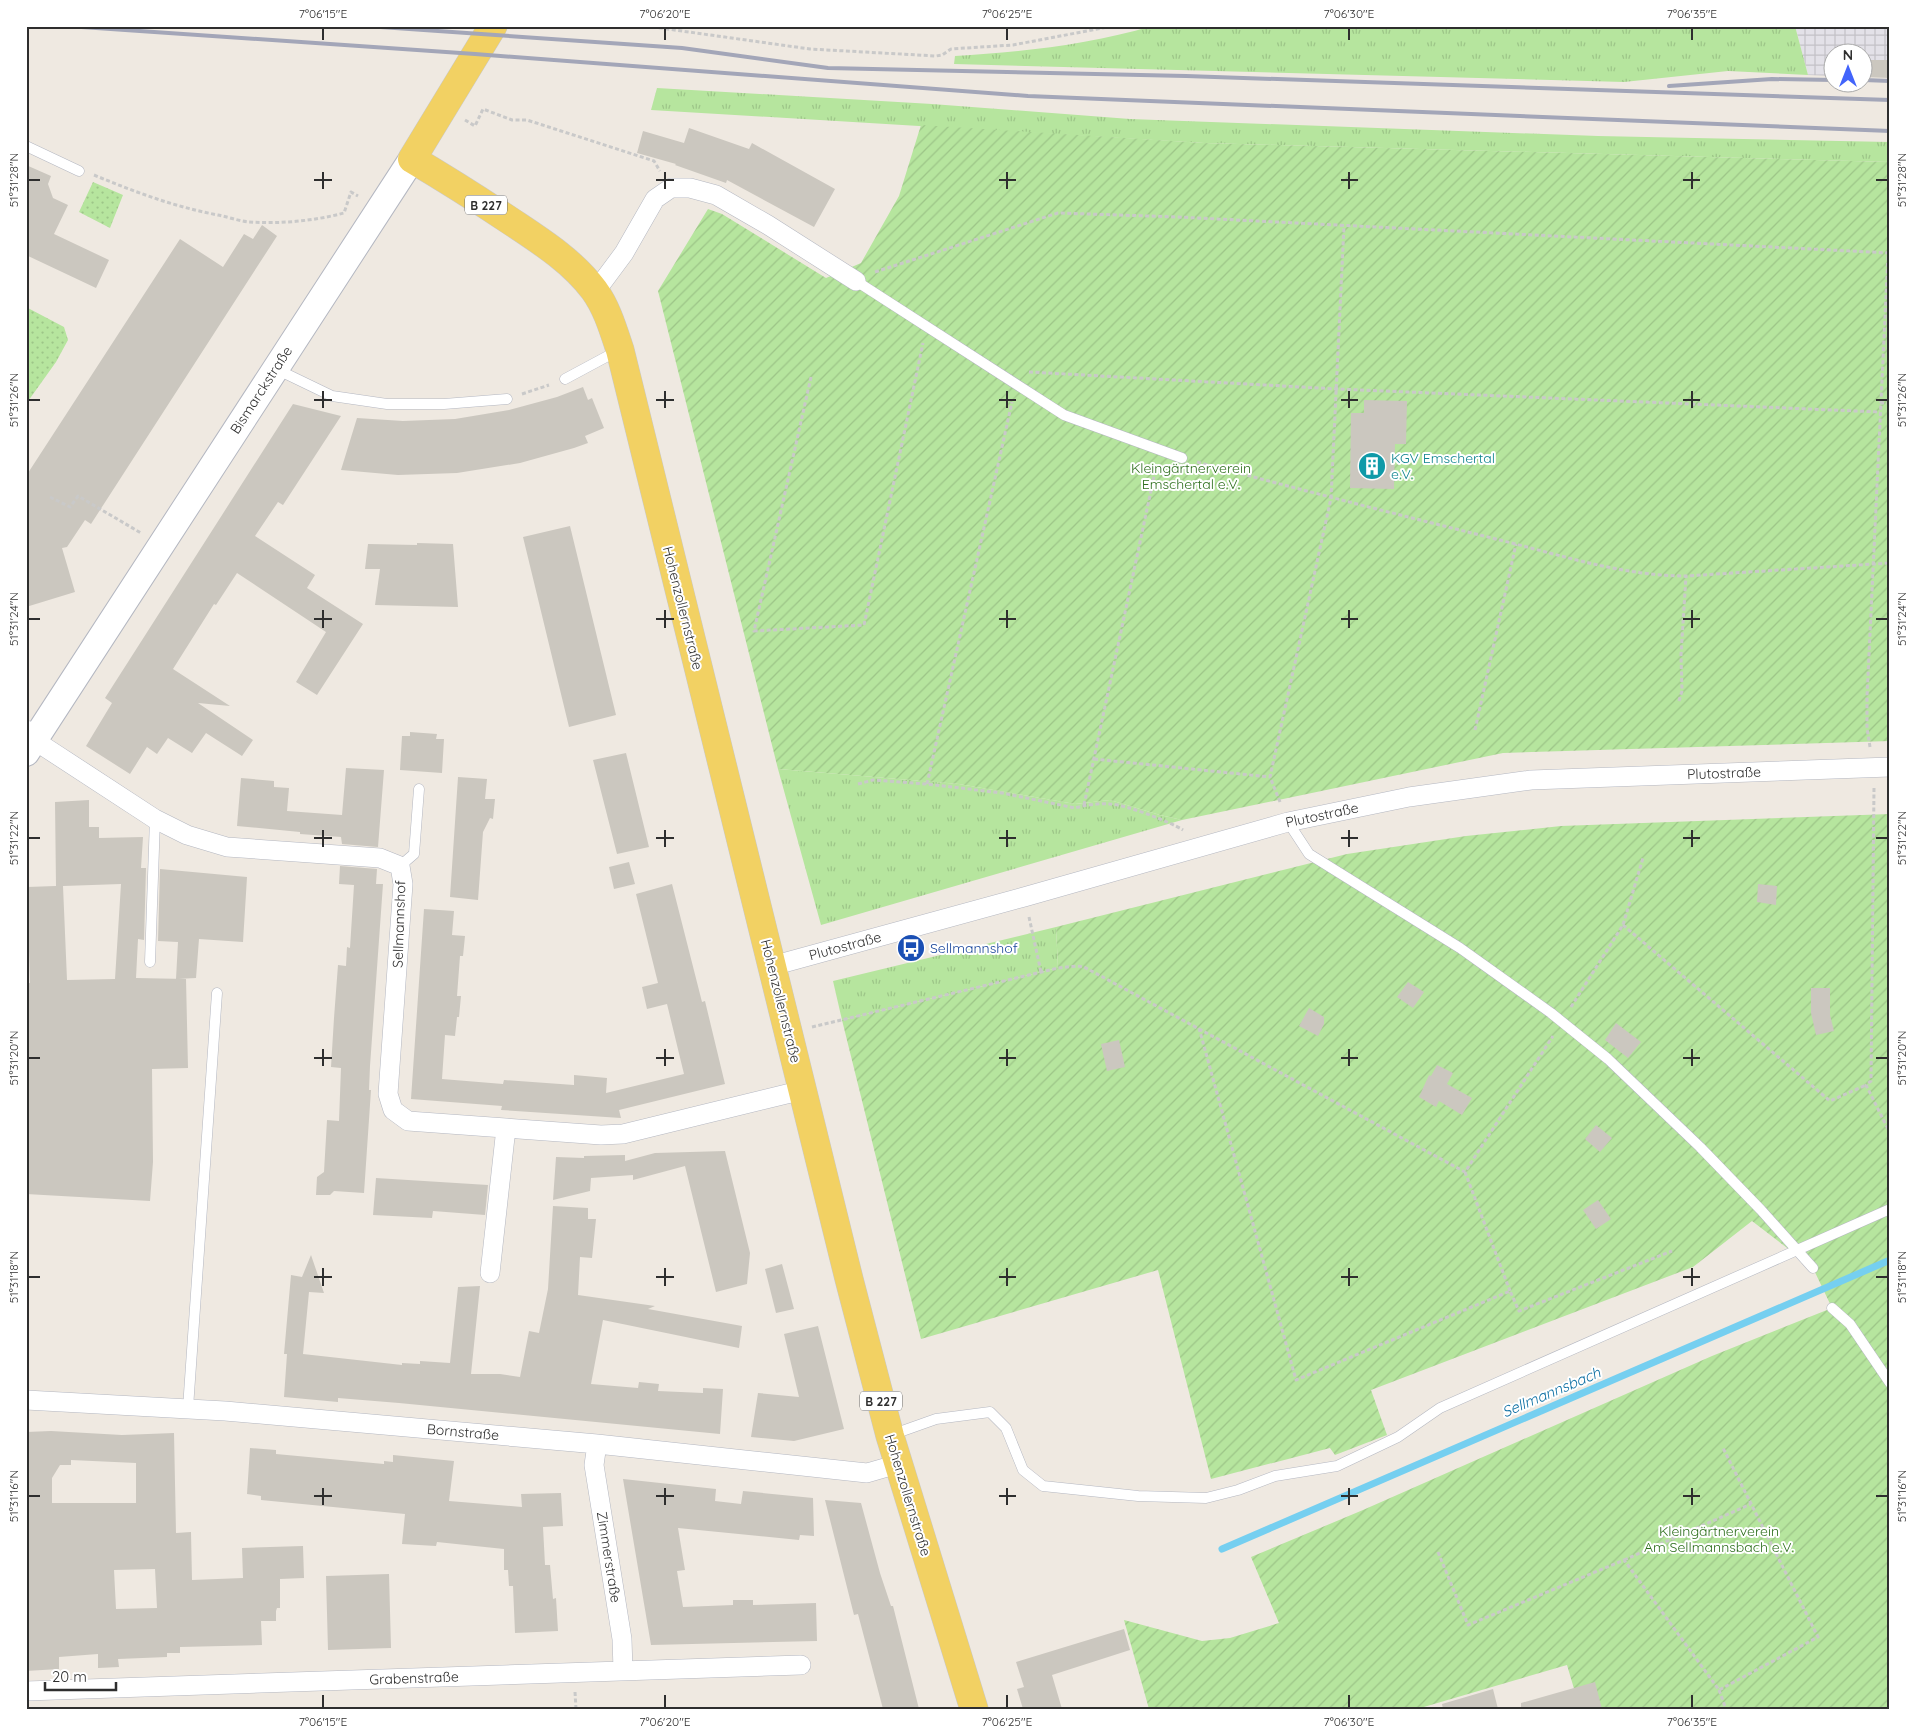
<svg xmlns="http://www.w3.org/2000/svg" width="1916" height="1735" font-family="Quicksand,sans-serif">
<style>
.industrial{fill:url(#industrial-grid)}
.grass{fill:url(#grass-tufts)}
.park{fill:url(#park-dots)}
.garden{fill:url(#garden-furrows)}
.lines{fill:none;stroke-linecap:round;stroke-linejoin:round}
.stream{stroke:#75cff0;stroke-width:7}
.building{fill:#cbc7bf;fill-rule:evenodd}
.service-casing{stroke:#b4b7c1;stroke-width:11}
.minor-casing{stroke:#b4b7c1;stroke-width:20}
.secondary-casing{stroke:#b4b7c1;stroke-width:28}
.primary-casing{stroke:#c9c9c9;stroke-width:29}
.path{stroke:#c9c9c9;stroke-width:3;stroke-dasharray:4 2.5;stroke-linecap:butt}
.service{stroke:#fff;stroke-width:10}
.minor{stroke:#fff;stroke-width:19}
.secondary{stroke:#fff;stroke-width:26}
.primary{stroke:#f2d163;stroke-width:28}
.rail{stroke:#a3a6b8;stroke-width:4}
.ticks{fill:none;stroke:#2e2e2e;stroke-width:2}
.labels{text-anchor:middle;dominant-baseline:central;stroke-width:4;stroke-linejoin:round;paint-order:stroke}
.shield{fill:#fff;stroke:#6d6d6d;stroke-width:1}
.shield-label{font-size:12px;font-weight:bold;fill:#2e2e2e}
.street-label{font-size:14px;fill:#2e2e2e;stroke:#fff}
.culture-label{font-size:14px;fill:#0d838f;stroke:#fff;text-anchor:start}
.park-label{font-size:14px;fill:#2c6e1b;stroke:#fff}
.transit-label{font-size:14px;fill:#164399;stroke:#fff;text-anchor:start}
.water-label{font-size:15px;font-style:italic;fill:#0d6fa3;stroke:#fff}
.neatline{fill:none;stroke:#2e2e2e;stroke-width:2}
.ticks-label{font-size:12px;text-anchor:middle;fill:#2e2e2e}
</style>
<defs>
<pattern id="industrial-grid" width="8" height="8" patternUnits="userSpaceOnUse" patternTransform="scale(1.25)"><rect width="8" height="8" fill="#e3e1e8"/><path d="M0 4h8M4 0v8" fill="none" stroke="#c3c1c7"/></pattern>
<pattern id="grass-tufts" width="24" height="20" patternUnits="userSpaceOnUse" patternTransform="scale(1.25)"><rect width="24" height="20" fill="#b6e59e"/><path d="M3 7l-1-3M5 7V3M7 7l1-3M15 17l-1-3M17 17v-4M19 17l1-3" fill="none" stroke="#9dc588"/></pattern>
<pattern id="park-dots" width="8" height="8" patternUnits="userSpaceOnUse" patternTransform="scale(1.25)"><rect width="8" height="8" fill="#b6e59e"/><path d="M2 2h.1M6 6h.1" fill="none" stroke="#9dc588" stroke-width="1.8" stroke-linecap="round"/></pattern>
<pattern id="garden-furrows" width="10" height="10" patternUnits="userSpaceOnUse" patternTransform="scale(1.25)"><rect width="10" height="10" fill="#b6e59e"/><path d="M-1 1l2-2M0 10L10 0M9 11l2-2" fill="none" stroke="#9dc588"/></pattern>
</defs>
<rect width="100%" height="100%" fill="#efe9e1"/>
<path class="industrial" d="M1795,26H1890V77H1864V52H1834L1833,76L1808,75Z"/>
<path class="grass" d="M1152,26H1795L1808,75L1728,71L1624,82L954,64L955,56C1021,52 1088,45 1152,26Z
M657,88L932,104L1130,119L1598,136L1890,142V162L1204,143L651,110Z
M778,769L959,784L1075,804L1110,800L1160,815L1182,820L821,925Z
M1056,927L1058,968L842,1020L833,981Z"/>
<path class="park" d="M93,182L123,195L110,228L79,212Z
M26,307L64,327L68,340L56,362L26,404Z"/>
<path class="garden" d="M921,125L1204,143L1890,162V741L1503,753L1182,820L1160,815L1110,800L1075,804L959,784L778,769L658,291L708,209L722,214L826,278L861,263L899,196Z
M1890,814V1709H1580L1567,1665L1417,1709H1149L1124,1620L1202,1641L1230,1638L1279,1623L1251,1557L1363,1510L1712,1356L1832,1308L1813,1268L1752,1221L1693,1267L1371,1390L1387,1435L1335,1455L1330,1448L1211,1479L1158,1270L921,1339L842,1020L1058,968L1056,927L1347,854L1466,836L1561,826Z"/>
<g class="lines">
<path class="stream" d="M1222,1549L1890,1260"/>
</g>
<path class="building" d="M1864,60H1890V78L1864,77Z
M689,128L749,149L752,143L835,189L814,227L727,180L726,183L675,165L676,164L637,153L643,131L684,143Z
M26,165L51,176L48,184L53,198L68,205L54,234L109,260L96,288L26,255Z
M262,225L277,236L91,524L85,520L67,547L62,548L75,592L26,607V477L28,473L180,239L223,267L244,234L253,239Z
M583,387L588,400L592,398L604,428L585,436L588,443L574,448L520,463L457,473L398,475L341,470L357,418L403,421L455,419L509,410L557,397Z
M1364,400L1407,401L1406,444H1395L1394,489L1350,488L1351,413H1364Z
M293,404L341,416L283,505L278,502L255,536L315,575L307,588L363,624L317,695L296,682L326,632L237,573L216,605L214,604L173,669L230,706L198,703L253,740L242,756L206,733L192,753L168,738L157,754L147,747L130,774L86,746L112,703L105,698Z
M570,526L616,715L569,727L523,537Z
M417,543L453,544L458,607L375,605L380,569H365L368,544L417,545Z
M410,732L437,734L436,739H444L442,773L400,770L402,736H410Z
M626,753L649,847L617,854L593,760Z
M346,768L384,770L378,847L342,844L341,837L300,834V832L237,826L241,778L274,781V787L289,788L287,811L342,815Z
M458,777L487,779L485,799H495L493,819L490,818L483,832L478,900L450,897Z
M89,800V827H99V838L143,837L141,868H146L144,940L138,939L136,978L186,979L188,1068L152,1069L153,1162L150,1201L26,1194V983H30L27,887L56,886L55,802ZM121,884L115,979L67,980L63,886Z
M629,862L635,884L614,889L609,867Z
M340,866L377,869L376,884H383L370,1066L369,1090H371L364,1193L334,1191L330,1195H316L317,1177L324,1172L327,1120L339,1121L341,1068L331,1067L334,1018L338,965L346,966L347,947L350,948L354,885L339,884Z
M160,869L247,877L243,942L199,939L196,978L176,979L178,942L158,941Z
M672,884L702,1002L705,1001L725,1084L619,1110L621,1118L501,1110L502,1106L411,1099L424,909L454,911L452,935L465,936L463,956H460L457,996H461L459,1017H457L455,1036L445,1035L442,1079L503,1084L504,1080L574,1085V1075L607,1078L606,1093L684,1074L667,1004L647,1009L642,987L658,983L636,894Z
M1758,884L1777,886L1776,905L1757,902Z
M1408,982L1424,992L1413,1008L1397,997Z
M1811,988H1830V1015L1834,1031L1816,1035L1811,1013Z
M1309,1008L1324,1017V1024L1318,1036L1299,1026Z
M1616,1023L1641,1042L1628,1058L1605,1040Z
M1119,1040L1125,1067L1107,1071L1101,1044Z
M1437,1065L1453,1073L1447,1084L1472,1098L1462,1115L1439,1101L1436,1107L1419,1097L1429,1075L1431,1076Z
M1596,1125L1612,1138L1600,1152L1585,1139Z
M725,1151L750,1253L747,1284L716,1292L685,1166L633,1180V1175L591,1178L590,1191L553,1200L556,1157L584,1158V1156L625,1155V1161L655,1153Z
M376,1178L488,1185L485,1215L433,1211L432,1218L373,1215Z
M1598,1200L1611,1219L1596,1229L1583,1210Z
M553,1206L588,1208V1219H596L592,1258L580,1257L578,1295L655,1306L648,1309L742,1326L739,1348L603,1320L591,1384L638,1388L639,1382L659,1384L658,1391L703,1393V1388L723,1389L720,1434L399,1403L338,1398V1402L284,1397L287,1354H284L291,1275L302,1277L311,1255L324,1293L309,1292L303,1354L402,1365V1363L420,1364V1361L450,1363L458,1287L480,1286L471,1374H500L520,1377L529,1331L539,1333L548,1289Z
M782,1264L794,1309L776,1313L765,1269Z
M818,1326L844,1429L794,1441L751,1437L758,1393L799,1397L784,1334Z
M51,1431L122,1435L174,1433L176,1533L191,1532L192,1580L243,1578L242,1548L303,1546L304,1578L280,1579V1608H277L276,1611V1621H261L262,1645L180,1647V1653H167V1657L118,1659L119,1667L98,1668V1654L59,1657V1669L26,1671V1432ZM71,1460L136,1463V1503H52V1478L60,1465H71ZM155,1569L157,1608L116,1609L114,1570Z
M250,1448L276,1450V1454L384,1464V1461L393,1462V1455L454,1461L449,1501L522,1507L521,1494L561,1493L563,1526L543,1527L545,1565H550L553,1599L556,1598L558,1631L515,1633L513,1586H509L508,1570H504V1549L437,1542L436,1546L402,1544L405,1514L261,1500V1496L247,1494Z
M623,1479L716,1489L715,1501L741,1504L743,1491L813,1498L814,1536L800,1535L799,1540L678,1528L685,1570L677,1571L683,1607L733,1605V1600H753V1605L816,1603L817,1641L651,1645Z
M825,1500L861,1503L880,1573L891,1606H893L919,1709H883L858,1614L854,1615Z
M389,1574L391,1648L328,1650L326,1576Z
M1124,1629L1130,1650L1052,1675L1062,1709H1023L1017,1689L1024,1687L1016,1662Z
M1595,1682L1602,1709H1521V1703Z
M1493,1689L1498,1709H1443L1442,1704Z"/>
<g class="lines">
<defs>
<path id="service" d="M26,146L79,171
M856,281L1064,415L1182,458
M276,369L332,396L387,404H444L507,399
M565,379L619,350
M1288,822L1309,854L1460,948L1551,1013L1608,1059L1700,1147L1761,1210L1813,1268
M400,866L414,854L419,789
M150,962L155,819
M1832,1308L1850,1324L1890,1383
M188,1408L217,993
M891,1435L936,1419L990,1412L1006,1428L1023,1470L1043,1486L1138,1496L1206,1498L1238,1490L1275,1476L1337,1466L1398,1437L1440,1408L1890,1209"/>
<path id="minor" d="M595,292L624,253L655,199L671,188H690L716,195L768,225L856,281
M26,730L34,740L155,819L187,835L227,847L380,858L400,866L403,884L388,1094L393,1110L408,1121L601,1135L623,1134L803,1090
M772,966L1024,897L1288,822L1409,797L1531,780L1890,767
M490,1273L506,1128
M26,1400L225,1411L597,1444L867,1473L898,1464
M597,1444L594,1465L622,1639L623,1670
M26,1691L801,1665"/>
<path id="secondary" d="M26,753L412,159"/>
<path id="primary" d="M493,26L412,159C446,179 479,200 512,222C542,242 572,261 594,290C607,308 613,329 620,350L849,1279L890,1436L974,1709"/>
</defs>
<use href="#service" class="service-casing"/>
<use href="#minor" class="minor-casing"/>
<use href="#secondary" class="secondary-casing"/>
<use href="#primary" class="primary-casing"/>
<path class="path" d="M646,26L810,49L936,56L942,55L951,49L1013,45L1113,26
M465,120L475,126L483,109L512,120H527L654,161L660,171
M94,175C135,192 175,207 218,215C228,217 239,221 249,222C280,224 314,221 344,213L351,192L358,196
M875,272L1058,213L1178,217L1890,253
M1029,372L1337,389L1880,412
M811,377L754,631L864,625L923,343
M522,394L549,385
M1880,403H1890
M1197,462C1298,489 1399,515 1500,540C1560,555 1623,576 1686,576L1890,563
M50,497L70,507L78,496L141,533
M1679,701L1682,691L1681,655L1686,576
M1475,730L1516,544
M1870,747L1867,728V697L1888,254
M1094,759L1270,777
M858,784L873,780L927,784L1002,793L1075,808C1085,805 1099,803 1110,804C1127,805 1168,821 1183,830
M927,784L1012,402
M1874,788L1871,1081L1866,1085L1890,1133
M1280,802L1270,777L1331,498L1344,226
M1084,805L1156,467
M1029,917L1041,972
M1623,925L1830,1101L1866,1085
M1571,1007L1623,925L1643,858
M812,1027L1058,968L1077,966L1084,967L1465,1172L1553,1036
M1199,1028L1296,1380L1510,1291L1519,1311L1672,1251
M1465,1172L1510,1291
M1438,1552L1468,1625L1624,1560L1719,1690L1818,1637L1723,1448
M1624,1560L1751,1504
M1719,1690L1726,1709
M575,1692L576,1709"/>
<use href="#service" class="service"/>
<use href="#minor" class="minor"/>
<use href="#secondary" class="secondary"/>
<use href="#primary" class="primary"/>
<path class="rail" d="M67,26L475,54L1028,96L1890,131
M366,26L682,48L828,68L1186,76L1890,100
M1864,80L1890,81
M1669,86L1772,79L1834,80"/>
</g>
<path class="ticks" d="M323,28V40M665,28V40M1007,28V40M1349,28V40M1692,28V40M323,172V189M665,172V189M1007,172V189M1349,172V189M1692,172V189M28,180H40M314,180H332M656,180H674M999,180H1016M1341,180H1358M1683,180H1700M1876,180H1888M323,391V408M665,391V408M1007,391V408M1349,391V408M1692,391V408M28,400H40M314,400H332M656,400H674M999,400H1016M1341,400H1358M1683,400H1700M1876,400H1888M323,610V628M665,610V628M1007,610V628M1349,610V628M1692,610V628M28,619H40M314,619H332M656,619H674M999,619H1016M1341,619H1358M1683,619H1700M1876,619H1888M323,830V847M665,830V847M1007,830V847M1349,830V847M1692,830V847M28,838H40M314,838H332M656,838H674M999,838H1016M1341,838H1358M1683,838H1700M1876,838H1888M323,1049V1066M665,1049V1066M1007,1049V1066M1349,1049V1066M1692,1049V1066M28,1058H40M314,1058H332M656,1058H674M999,1058H1016M1341,1058H1358M1683,1058H1700M1876,1058H1888M323,1268V1286M665,1268V1286M1007,1268V1286M1349,1268V1286M1692,1268V1286M28,1277H40M314,1277H332M656,1277H674M999,1277H1016M1341,1277H1358M1683,1277H1700M1876,1277H1888M323,1488V1505M665,1488V1505M1007,1488V1505M1349,1488V1505M1692,1488V1505M28,1496H40M314,1496H332M656,1496H674M999,1496H1016M1341,1496H1358M1683,1496H1700M1876,1496H1888M323,1695V1708M665,1695V1708M1007,1695V1708M1349,1695V1708M1692,1695V1708"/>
<defs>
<symbol id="building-disc" viewBox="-11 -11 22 22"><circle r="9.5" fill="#0f9aa8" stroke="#fff"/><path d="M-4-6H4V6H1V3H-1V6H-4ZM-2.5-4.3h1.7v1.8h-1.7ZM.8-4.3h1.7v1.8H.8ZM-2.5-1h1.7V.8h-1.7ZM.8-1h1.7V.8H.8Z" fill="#fff"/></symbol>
<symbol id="bus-disc" viewBox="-11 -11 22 22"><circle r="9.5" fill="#1a4fb4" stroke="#fff"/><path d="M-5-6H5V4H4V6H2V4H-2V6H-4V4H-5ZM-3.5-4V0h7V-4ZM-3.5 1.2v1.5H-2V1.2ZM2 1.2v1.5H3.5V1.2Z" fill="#fff"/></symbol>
</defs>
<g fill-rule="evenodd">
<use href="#building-disc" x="1356" y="450" width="32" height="32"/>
<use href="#bus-disc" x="895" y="932" width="32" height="32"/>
</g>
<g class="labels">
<g class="shield">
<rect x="465" y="195.5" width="42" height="19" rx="4"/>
<rect x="860" y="1391.5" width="42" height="19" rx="4"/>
</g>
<g class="shield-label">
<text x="486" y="205">B 227</text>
<text x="881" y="1401">B 227</text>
</g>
<g class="street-label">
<text transform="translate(261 390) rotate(-57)">Bismarckstraße</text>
<text transform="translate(683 608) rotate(76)">Hohenzollernstraße</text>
<text transform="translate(1724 773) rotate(-2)">Plutostraße</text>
<text transform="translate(1322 815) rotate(-12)">Plutostraße</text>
<text transform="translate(399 924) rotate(-88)">Sellmannshof</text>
<text transform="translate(845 946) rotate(-15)">Plutostraße</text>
<text transform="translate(781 1001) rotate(76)">Hohenzollernstraße</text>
<text transform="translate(463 1432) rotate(5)">Bornstraße</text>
<text transform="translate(908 1495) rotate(73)">Hohenzollernstraße</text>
<text transform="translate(609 1557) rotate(81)">Zimmerstraße</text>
<text transform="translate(414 1678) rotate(-2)">Grabenstraße</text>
</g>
<g class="culture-label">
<text x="1391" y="458">KGV Emschertal<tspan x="1391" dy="16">e.V.</tspan></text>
</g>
<g class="park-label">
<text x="1191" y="468">Kleingärtnerverein<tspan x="1191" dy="16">Emschertal e.V.</tspan></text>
<text x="1719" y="1531">Kleingärtnerverein<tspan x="1719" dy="16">Am Sellmannsbach e.V.</tspan></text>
</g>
<g class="transit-label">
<text x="930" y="948">Sellmannshof</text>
</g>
<g class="water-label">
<text transform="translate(1551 1392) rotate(-23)">Sellmannsbach</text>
</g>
</g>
<rect width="1916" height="1735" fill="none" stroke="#ffffff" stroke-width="55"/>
<g transform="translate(1848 68)"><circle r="24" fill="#ffffff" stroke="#ababab"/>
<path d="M0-4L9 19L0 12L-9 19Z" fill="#4264fb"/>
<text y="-8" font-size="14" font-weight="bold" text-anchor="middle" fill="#2e2e2e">N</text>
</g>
<path d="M45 1682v8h71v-8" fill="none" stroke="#2e2e2e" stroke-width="2.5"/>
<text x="52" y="1682" font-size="15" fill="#2e2e2e" stroke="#ffffff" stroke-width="4" paint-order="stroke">20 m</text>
<rect x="28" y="28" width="1860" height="1680" class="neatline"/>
<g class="ticks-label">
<text x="323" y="18">7°06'15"E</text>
<text x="665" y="18">7°06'20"E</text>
<text x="1007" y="18">7°06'25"E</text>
<text x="1349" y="18">7°06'30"E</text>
<text x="1692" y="18">7°06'35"E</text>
<text transform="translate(14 180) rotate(-90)" y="4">51°31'28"N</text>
<text transform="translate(1902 180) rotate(-90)" y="4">51°31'28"N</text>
<text transform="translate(14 400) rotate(-90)" y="4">51°31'26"N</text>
<text transform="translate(1902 400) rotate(-90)" y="4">51°31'26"N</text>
<text transform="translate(14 619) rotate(-90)" y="4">51°31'24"N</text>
<text transform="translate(1902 619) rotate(-90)" y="4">51°31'24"N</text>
<text transform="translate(14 838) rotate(-90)" y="4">51°31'22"N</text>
<text transform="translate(1902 838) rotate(-90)" y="4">51°31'22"N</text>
<text transform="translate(14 1058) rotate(-90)" y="4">51°31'20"N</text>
<text transform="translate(1902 1058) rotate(-90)" y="4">51°31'20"N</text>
<text transform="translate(14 1277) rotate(-90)" y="4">51°31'18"N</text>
<text transform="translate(1902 1277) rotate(-90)" y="4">51°31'18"N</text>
<text transform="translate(14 1496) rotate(-90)" y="4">51°31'16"N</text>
<text transform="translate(1902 1496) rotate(-90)" y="4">51°31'16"N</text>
<text x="323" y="1726">7°06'15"E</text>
<text x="665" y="1726">7°06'20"E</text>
<text x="1007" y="1726">7°06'25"E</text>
<text x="1349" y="1726">7°06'30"E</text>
<text x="1692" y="1726">7°06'35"E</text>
</g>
</svg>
